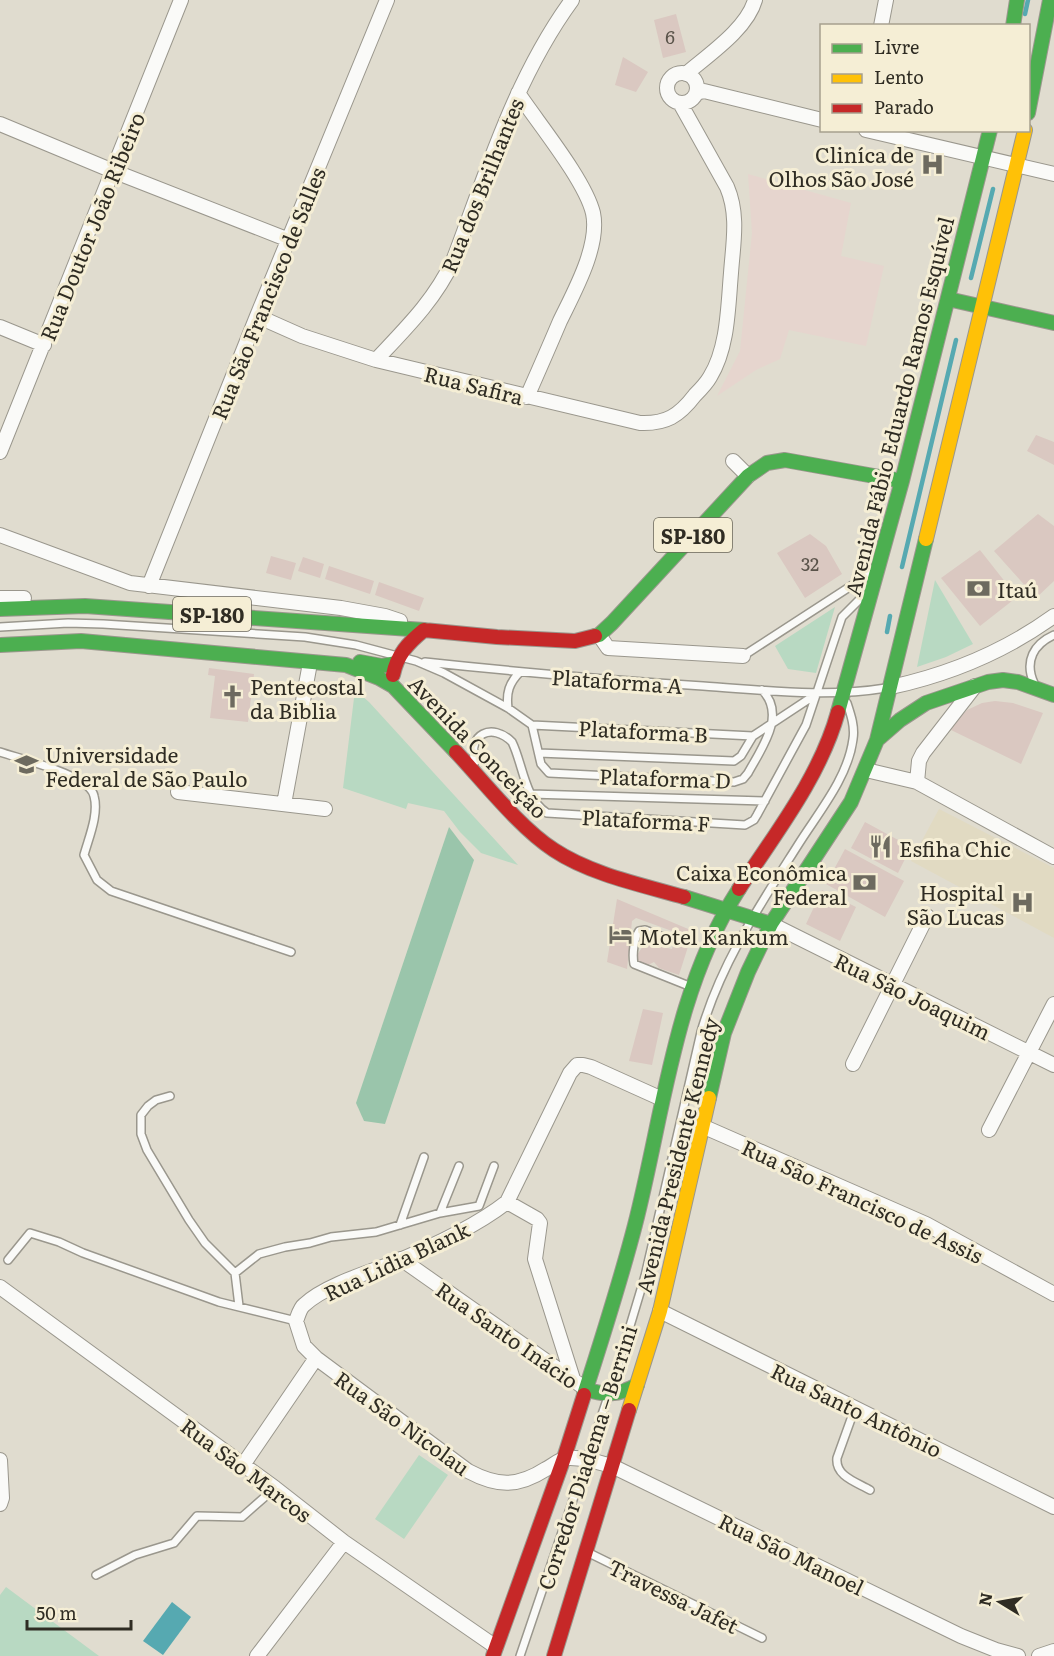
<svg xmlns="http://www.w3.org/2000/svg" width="1054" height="1656" font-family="Literata,serif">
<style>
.built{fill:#e1dac2}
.education{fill:#e6d5ce}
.green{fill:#b8d9c2}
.forest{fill:#9ac5ab}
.water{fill:#56a9b1}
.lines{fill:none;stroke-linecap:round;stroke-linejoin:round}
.stream{stroke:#56a9b1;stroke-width:4.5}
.building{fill:#dac8c1}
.lane-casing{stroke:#9a978d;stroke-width:10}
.street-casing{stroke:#9a978d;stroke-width:16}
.fast-casing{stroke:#9a978d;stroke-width:16}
.slow-casing{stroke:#9a978d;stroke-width:16}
.jam-casing{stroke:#9a978d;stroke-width:16}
.lane{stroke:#fafaf8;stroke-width:7}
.street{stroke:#fafaf8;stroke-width:14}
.fast{stroke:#4caf50;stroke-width:14}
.slow{stroke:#ffc107;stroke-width:14}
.jam{stroke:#c62828;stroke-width:14}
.labels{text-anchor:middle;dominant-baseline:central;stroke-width:6;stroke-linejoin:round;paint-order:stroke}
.number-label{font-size:18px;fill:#5a534a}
.shield{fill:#f5eed5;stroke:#6a6658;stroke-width:1.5}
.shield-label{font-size:20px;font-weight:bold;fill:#2f2c23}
.poi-label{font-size:21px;fill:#2f2c23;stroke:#f5eed5;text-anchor:start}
.street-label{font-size:21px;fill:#2f2c23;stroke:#f5eed5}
</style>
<rect width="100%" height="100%" fill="#e0dccf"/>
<path class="built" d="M939,809L1054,868V938L911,861Z"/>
<path class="education" d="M748,174L851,203L841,256L884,266L866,346L789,330L780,359L756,370L717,396L740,351L752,233Z"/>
<path class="green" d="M935,580L973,644L946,657L917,667Z
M835,607L816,673L788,669L775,646Z
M355,690L369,702L518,865L481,853L460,832L444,811L408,803L406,809L343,788Z
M419,1455L448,1475L404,1539L375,1519Z
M6,1587L99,1656H0V1595Z"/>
<path class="forest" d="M449,827L474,860L385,1124L364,1121L356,1103Z"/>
<path class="water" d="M172,1602L191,1617L163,1655L143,1641Z"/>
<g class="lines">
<path class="stream" d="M1025,14L1028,0
M971,278L993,189
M902,567L956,340
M887,632L890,616"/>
</g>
<path class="building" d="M676,14L686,52L663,58L654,20Z
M623,57L648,72L636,92L615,85Z
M1036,435L1054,442V465L1027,451Z
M1038,514L1054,526V581L1036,598L994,551Z
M810,534L826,546L842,574L805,598L777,553Z
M980,550L1017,597L980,626L941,578Z
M271,556L296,563L291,580L266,573Z
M303,557L324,564L320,578L298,571Z
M329,566L374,581L370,594L325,579Z
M379,582L424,598L419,611L375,595Z
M209,668L254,674L248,722L210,718L215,676L208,675Z
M995,701L1013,703L1043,713L1021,764L951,730L957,720L967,710L982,703Z
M865,822L911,847L898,873L851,848Z
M845,849L904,881L885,917L826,884Z
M822,890L856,907L840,941L806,924Z
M617,899L693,931L679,975L659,968L654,962L646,966L635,958L645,943L672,949L675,938L672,931L636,918L632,921L627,969L607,962Z
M643,1009L663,1013L652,1065L629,1061Z"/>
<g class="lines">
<defs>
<path id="lane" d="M0,627L68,623L103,624L305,637L356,645L416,661L444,673L508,708L532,725
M743,656L871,573
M425,662C518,672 610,680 703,686C764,690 826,698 886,688
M1034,683C1024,661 1034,644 1054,635
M508,708C506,693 509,683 520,672
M532,725L541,764L549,773L734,782L743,779L748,773C761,749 787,715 762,690
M532,725L753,736
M0,752C20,759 90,775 94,796C99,814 89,837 84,855L97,880L111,891L291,952
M539,753L734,761L741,756L753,736L818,693
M475,762C467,734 492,722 512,742C523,764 524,798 547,813L745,825L754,820L757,815L806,725L842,617L863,596
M531,794L765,801
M671,940L645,930L639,931C634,939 632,954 634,964L689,986
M170,1096L156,1100L148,1106L141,1115V1134L147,1150L189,1220L205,1243L235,1273L239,1306
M440,1213L459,1166
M400,1225L424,1157
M8,1260L30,1233L59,1242L83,1253L219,1302L296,1321
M235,1273L259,1254L285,1247L310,1243L331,1237L376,1232L440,1213L479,1206L494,1166
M855,1408L837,1458C835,1476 856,1482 870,1490
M589,1553L762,1638
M96,1575L135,1555L174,1543L197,1516L242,1517L275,1488
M520,1656L615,1376L645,1276L701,1032C721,963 760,905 798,845C818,813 848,778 853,739C855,727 851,715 847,703"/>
<path id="street" d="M881,26L886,0
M667 88a15 15 0 1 1 30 0a15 15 0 1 1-30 0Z
M686,74C708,55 747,29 755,0
M518,93C538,123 585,180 593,213C600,246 574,292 560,321C549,347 538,372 527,397
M696,93L704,91L822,120
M0,124L113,171L289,240
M866,130L1054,174
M257,316L302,336L376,360L640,423C666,424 679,416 695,395C700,390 706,384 710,377C728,348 728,307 731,273C733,244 739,215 727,187L680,103
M0,327L44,345
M376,360C406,328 434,301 453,261C487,172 515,78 572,0
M0,452L181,0
M733,461L748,476
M0,535L130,583L341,608L385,616L400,621
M149,586L257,316L387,0
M0,598H24
M599,635L608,648L743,656
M891,687C951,674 1004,652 1054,616
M866,770L917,782L1054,857
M917,782L919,761L923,753L975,686
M178,792L325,809
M284,804L310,663
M771,924L1054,1065
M853,1064L927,916
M662,1099L591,1067L583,1065H577L570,1073L507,1202C474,1228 427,1249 388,1265C363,1274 323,1287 304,1305C300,1308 298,1316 296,1321L304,1346L316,1358L468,1471C498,1487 518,1487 546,1469C552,1466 560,1459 567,1458C582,1457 598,1462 612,1466L961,1636L996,1650L1018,1656
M702,1126L926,1224L1054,1294
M989,1130L1054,1004
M507,1202L537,1219L540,1223L535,1259L573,1379
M401,1259L586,1389
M0,1287L275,1488L344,1542L496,1647
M660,1311L1054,1507
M0,1460L2,1498L0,1504
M243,1465L316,1358
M257,1656L344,1542
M1039,1656L1054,1651"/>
<path id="fast" d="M1013,26L1017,0
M1028,113L1050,0
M948,299L1054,323
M0,609L85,606L424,630
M595,636L599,635L612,623L748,476L767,463L785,460L902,481
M0,645L81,641L346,665L379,678L393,686L456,752
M360,662L382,666L395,663
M838,712L902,481L990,130
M877,740L900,720L926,703L988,682L1003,680L1018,682L1054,695
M684,897L771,924
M709,1098L724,1033L748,972L771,924L851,802L877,740L926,539
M586,1389C605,1396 619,1395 637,1385
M584,1395C602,1339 620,1283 635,1225C664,1112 674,990 739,889"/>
<path id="slow" d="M926,539L1025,130
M629,1410L660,1311L709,1098"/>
<path id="jam" d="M424,630L497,637L575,641L595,636
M393,675C397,655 408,643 424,630
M456,752C484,782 520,828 554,850C590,874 642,885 684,897
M739,889C775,834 820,777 838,712
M493,1656L564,1458L584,1395
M554,1656L629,1410"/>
</defs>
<use href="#lane" class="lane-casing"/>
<use href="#street" class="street-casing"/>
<use href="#fast" class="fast-casing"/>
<use href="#slow" class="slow-casing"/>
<use href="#jam" class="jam-casing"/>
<use href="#lane" class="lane"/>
<use href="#street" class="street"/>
<use href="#fast" class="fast"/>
<use href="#slow" class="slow"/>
<use href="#jam" class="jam"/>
</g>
<defs>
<symbol id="hospital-bare" viewBox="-9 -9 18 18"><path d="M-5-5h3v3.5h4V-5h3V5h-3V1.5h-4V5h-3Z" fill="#6d6a5f" stroke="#f5eed5" stroke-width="2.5" paint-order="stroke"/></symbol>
<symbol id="bank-bare" viewBox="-9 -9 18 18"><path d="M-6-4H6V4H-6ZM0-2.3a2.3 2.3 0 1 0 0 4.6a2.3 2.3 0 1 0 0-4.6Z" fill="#6d6a5f" stroke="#f5eed5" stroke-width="2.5" paint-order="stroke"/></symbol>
<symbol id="church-bare" viewBox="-9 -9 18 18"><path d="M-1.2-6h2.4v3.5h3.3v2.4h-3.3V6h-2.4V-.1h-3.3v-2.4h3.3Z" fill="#6d6a5f" stroke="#f5eed5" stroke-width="2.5" paint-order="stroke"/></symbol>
<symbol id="university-bare" viewBox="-9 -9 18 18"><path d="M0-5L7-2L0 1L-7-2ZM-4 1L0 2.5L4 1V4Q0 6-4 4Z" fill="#6d6a5f" stroke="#f5eed5" stroke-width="2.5" paint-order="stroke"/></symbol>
<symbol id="restaurant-bare" viewBox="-9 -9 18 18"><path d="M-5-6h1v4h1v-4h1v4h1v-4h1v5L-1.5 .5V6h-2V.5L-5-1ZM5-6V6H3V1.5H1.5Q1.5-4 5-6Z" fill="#6d6a5f" stroke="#f5eed5" stroke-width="2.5" paint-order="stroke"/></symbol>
<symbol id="hotel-bare" viewBox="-9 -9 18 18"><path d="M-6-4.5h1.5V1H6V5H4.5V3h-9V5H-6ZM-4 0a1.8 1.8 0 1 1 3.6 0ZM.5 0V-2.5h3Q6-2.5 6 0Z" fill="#6d6a5f" stroke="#f5eed5" stroke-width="2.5" paint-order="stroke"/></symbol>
</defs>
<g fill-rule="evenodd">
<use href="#hospital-bare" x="916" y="148" width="33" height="33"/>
<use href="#bank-bare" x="962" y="572" width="33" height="33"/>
<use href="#church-bare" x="216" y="680" width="33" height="33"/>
<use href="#university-bare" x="10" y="748" width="33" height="33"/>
<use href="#restaurant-bare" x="864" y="830" width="33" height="33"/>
<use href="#bank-bare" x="848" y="866" width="33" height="33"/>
<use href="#hospital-bare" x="1006" y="886" width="33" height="33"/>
<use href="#hotel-bare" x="604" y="918" width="33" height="33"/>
</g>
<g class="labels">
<g class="number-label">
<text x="670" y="36">6</text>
<text x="810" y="563">32</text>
</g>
<g class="shield">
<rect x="654" y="518" width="78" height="34" rx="4.5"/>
<rect x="173" y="597" width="78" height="34" rx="4.5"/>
</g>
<g class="shield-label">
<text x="693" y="535">SP-180</text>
<text x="212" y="614">SP-180</text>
</g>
<g class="poi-label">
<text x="914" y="153" text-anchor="end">Cliníca de<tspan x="914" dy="24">Olhos São José</tspan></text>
<text x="997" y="588">Itaú</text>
<text x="250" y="685">Pentecostal<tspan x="250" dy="24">da Biblia</tspan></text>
<text x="45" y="753">Universidade<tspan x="45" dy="24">Federal de São Paulo</tspan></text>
<text x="899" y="847">Esfiha Chic</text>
<text x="847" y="871" text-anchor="end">Caixa Econômica<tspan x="847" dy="24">Federal</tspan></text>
<text x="1004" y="891" text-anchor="end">Hospital<tspan x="1004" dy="24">São Lucas</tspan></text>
<text x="639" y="935">Motel Kankum</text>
</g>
<g class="street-label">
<text transform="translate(481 185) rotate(-68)">Rua dos Brilhantes</text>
<text transform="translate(91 226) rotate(-68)">Rua Doutor João Ribeiro</text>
<text transform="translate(267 293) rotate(-68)">Rua São Francisco de Salles</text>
<text transform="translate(474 384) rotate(14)">Rua Safira</text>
<text transform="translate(898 406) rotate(-76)">Avenida Fábio Eduardo Ramos Esquível</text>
<text transform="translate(617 680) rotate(4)">Plataforma A</text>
<text transform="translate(643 730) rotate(3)">Plataforma B</text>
<text transform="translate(479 746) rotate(46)">Avenida Conceição</text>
<text transform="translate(665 777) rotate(2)">Plataforma D</text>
<text transform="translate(646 819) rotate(3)">Plataforma F</text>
<text transform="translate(913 995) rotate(26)">Rua São Joaquim</text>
<text transform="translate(676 1155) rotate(-76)">Avenida Presidente Kennedy</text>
<text transform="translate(863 1200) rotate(25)">Rua São Francisco de Assis</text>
<text transform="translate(396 1260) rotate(-25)">Rua Lidia Blank</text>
<text transform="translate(508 1334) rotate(35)">Rua Santo Inácio</text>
<text transform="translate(857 1409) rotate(26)">Rua Santo Antônio</text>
<text transform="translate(403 1422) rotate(36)">Rua São Nicolau</text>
<text transform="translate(586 1457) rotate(-72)">Corredor Diadema – Berrini</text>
<text transform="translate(247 1469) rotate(37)">Rua São Marcos</text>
<text transform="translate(792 1553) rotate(26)">Rua São Manoel</text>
<text transform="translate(674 1595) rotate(26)">Travessa Jafet</text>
</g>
</g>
<rect x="820" y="24" width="210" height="108" fill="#f5eed5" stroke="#a6a08e" stroke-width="1.5"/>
<rect x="832" y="44" width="30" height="9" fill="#4caf50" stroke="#a6a08e" stroke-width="1.5"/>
<text x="874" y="54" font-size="18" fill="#2f2c23">Livre</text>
<rect x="832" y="74" width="30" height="9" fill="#ffc107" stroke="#a6a08e" stroke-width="1.5"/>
<text x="874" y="84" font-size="18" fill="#2f2c23">Lento</text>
<rect x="832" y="104" width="30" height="9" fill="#c62828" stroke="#a6a08e" stroke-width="1.5"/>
<text x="874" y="114" font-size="18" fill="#2f2c23">Parado</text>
<g transform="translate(1000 1602) rotate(281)" stroke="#f5eed5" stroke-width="4.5" paint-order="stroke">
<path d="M0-4.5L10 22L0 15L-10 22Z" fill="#2f2c23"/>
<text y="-9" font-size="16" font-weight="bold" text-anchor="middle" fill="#2f2c23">N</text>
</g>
<path d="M27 1620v9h104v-9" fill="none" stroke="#2f2c23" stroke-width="3"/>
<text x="36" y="1620" font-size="18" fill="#2f2c23" stroke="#f5eed5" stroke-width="4.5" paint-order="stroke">50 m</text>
</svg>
